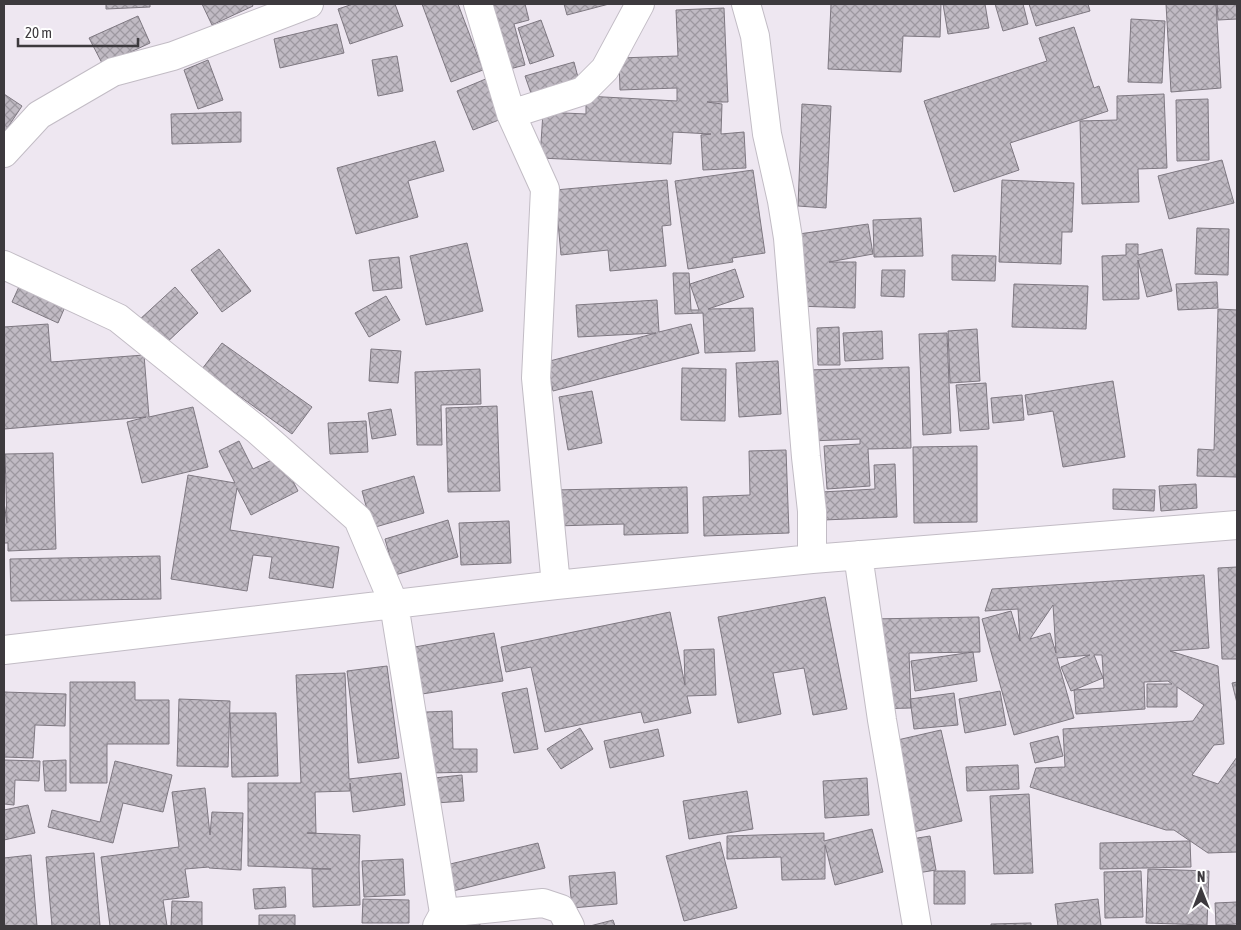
<svg xmlns="http://www.w3.org/2000/svg" width="1241" height="930" font-family="'Asap Condensed',sans-serif">
<style>
.building{fill:url(#building-cross-hatch);stroke:#7e7881;fill-rule:evenodd}
.lines{fill:none;stroke-linecap:round;stroke-linejoin:round}
.minor-casing{stroke:#c2bcc5;stroke-width:30}
.minor{stroke:#fff;stroke-width:28}
</style>
<defs>
<pattern id="building-cross-hatch" width="8" height="8" patternUnits="userSpaceOnUse" patternTransform="scale(1.25)"><rect width="8" height="8" fill="#c0bac3"/><path d="M0 0l8 8M0 8l8-8" fill="none" stroke="#9d98a0"/></pattern>
</defs>
<rect width="100%" height="100%" fill="#eee7f1"/>
<path class="building" d="M106,4H150V7L106,9Z
M202,4H252L253,6L212,25Z
M353,4H395L403,26L350,44L338,9Z
M422,4H458L483,70L451,82Z
M485,4H525L529,20L514,24L525,65L502,71Z
M564,4H609L567,15Z
M831,4H941L940,37L903,36L901,72L828,69Z
M943,4H985L989,28L948,34Z
M995,4H1023L1028,24L1003,31Z
M1029,4H1088L1090,11L1036,26Z
M1166,4H1216L1221,88L1171,92Z
M1217,4H1237V19L1218,20Z
M724,8L728,102H707L722,104L721,134L744,132L746,168L703,170L701,135L711,134L673,132L671,164L540,158L543,112L586,114V96L677,101V88L620,90L619,58L678,56L676,10Z
M138,16L150,43L103,65L89,38Z
M1131,19L1165,21L1162,83L1128,82Z
M541,20L554,56L530,64L518,28Z
M337,24L344,53L280,68L274,39Z
M1074,27L1094,88L1099,86L1108,111L1010,143L1019,170L954,192L924,101L1047,61L1039,38Z
M397,56L403,91L378,96L372,60Z
M208,60L223,100L198,109L184,70Z
M574,62L580,85L533,99L525,76Z
M488,78L504,118L473,130L457,91Z
M4,94L22,106L4,133Z
M1164,94L1167,168L1138,169L1139,202L1082,204L1080,121L1117,120V96Z
M1208,99L1209,160L1177,161L1176,100Z
M802,104L831,106L826,208L798,206Z
M241,112V142L172,144L171,114Z
M435,141L444,171L408,181L418,217L356,234L337,168Z
M1222,160L1234,203L1169,219L1158,176Z
M753,170L765,253L732,258L733,262L688,269L675,181Z
M667,180L671,225L662,226L666,266L610,271L608,250L561,255L555,190Z
M1002,180L1074,183L1072,232H1062L1061,264L999,262Z
M921,218L923,256L874,257L873,220Z
M868,224L873,254L829,262H856L855,308L796,306L799,234Z
M1197,228L1229,229L1228,275L1195,274Z
M467,243L483,311L426,325L410,256Z
M1126,244H1138V255L1162,249L1172,291L1147,297L1138,260L1139,299L1103,300L1102,256L1126,255Z
M219,249L251,291L222,312L191,270Z
M952,255L996,256L995,281L952,280Z
M399,257L402,288L373,291L369,260Z
M735,269L744,297L708,309L753,308L755,351L705,353L703,313L675,314L673,273H689L691,310H699L690,284Z
M882,270H905L904,297L881,296Z
M22,280L68,300L58,323L12,302Z
M1217,282L1218,308L1178,310L1176,284Z
M1014,284L1088,286L1086,329L1012,327Z
M175,287L198,313L162,347L138,321Z
M386,296L400,320L369,337L355,313Z
M657,300L659,332L691,324L699,353L553,391L546,362L656,333L578,337L576,305Z
M1218,309L1237,310V477L1197,476L1198,449L1214,450Z
M48,324L51,362L144,355L149,417L193,407L208,467L142,483L127,422L146,417L4,429V327Z
M839,327L840,365H818L817,328Z
M977,329L980,381L950,383L948,331Z
M882,331L883,359L845,361L843,333Z
M947,333L951,433L923,435L919,334Z
M222,343L312,407L292,434L202,369Z
M371,349L401,351L398,383L369,381Z
M778,361L781,414L739,417L736,363Z
M909,367L911,448L868,449L870,486L827,489L824,446L860,444V439L810,441L808,370Z
M682,368L726,369L725,421L681,420Z
M480,369L481,404L441,405L442,445H417L415,372Z
M1113,381L1125,457L1063,467L1053,411L1028,415L1025,395Z
M986,383L989,429L960,431L956,385Z
M592,391L602,443L568,450L559,397Z
M1022,395L1024,420L993,423L991,398Z
M497,406L500,491L448,492L446,408Z
M391,409L396,435L372,439L368,413Z
M366,421L368,452L330,454L328,423Z
M239,441L253,469L280,456L298,491L251,515L237,488L230,530L339,547L333,588L269,578L272,557L253,555L247,591L171,579L188,475L235,483L219,451Z
M977,446V522L914,523L913,447Z
M786,450L789,533L704,536L703,497L750,495L749,451Z
M53,453L56,549L8,551V543H4V502L7,523L5,454Z
M895,464L897,517L823,520L822,492L875,489L874,465Z
M414,476L424,513L372,528L362,491Z
M1196,484L1197,508L1161,511L1159,486Z
M687,487L688,533L624,535V524L555,526L554,490Z
M1113,489L1155,490L1154,511L1113,509Z
M448,520L458,557L395,575L385,539Z
M509,521L511,563L461,565L459,523Z
M160,556L161,599L11,601L10,559Z
M1237,567V659H1222L1218,568Z
M1204,575L1209,648L1170,651L1218,666L1224,744L1214,745L1192,775L1218,784L1237,757V852L1208,853L1174,830H1166L1030,787L1036,768L1065,767L1063,729L1193,721L1204,705L1177,687V707H1147V684H1172L1168,681L1144,682L1145,709L1076,714L1074,690L1071,691L1061,667L1090,655L1057,658L1074,718L1014,735L982,619L1011,611L1020,641L1018,609L985,611L992,589ZM1053,605L1056,653L1050,633L1030,639ZM1094,655H1102L1104,688L1074,690L1103,678Z
M825,597L847,709L813,715L804,668L773,673L781,714L738,723L718,617Z
M670,612L685,685L684,650L714,649L716,695L687,696L691,713L644,723L641,712L545,732L531,667L506,672L501,647Z
M979,617L980,652L909,653L911,708L873,709L871,619Z
M494,633L503,681L416,695L409,648Z
M973,652L977,681L915,691L911,661Z
M387,666L399,758L358,763L347,671Z
M345,673L349,779L401,773L405,805L353,812L350,783V791L315,792L316,833H307L360,835L359,867L360,905L313,907L312,869H331L248,866V783H301L296,675Z
M70,682H135V700H169V744H107V783H70Z
M1237,682V703L1232,683Z
M527,688L538,749L514,753L502,693Z
M1000,691L1006,725L965,733L959,699Z
M4,692L66,694L65,726L35,725L33,758L4,757Z
M954,693L958,725L914,729L910,699Z
M179,699L230,701L228,767L177,766Z
M452,711L453,749H477V772L428,773L426,712Z
M230,713H276L278,776L232,777Z
M580,728L593,749L561,769L547,749Z
M658,729L664,756L610,768L604,741Z
M941,730L962,821L900,835L880,744Z
M1058,736L1063,756L1035,763L1030,743Z
M4,760L40,761L39,781L15,780L14,805L4,804Z
M66,760V791H45L43,761Z
M115,761L172,775L163,812L123,803L113,843L48,827L52,810L100,822Z
M1018,765L1019,789L967,791L966,767Z
M462,775L464,801L436,803L434,778Z
M867,778L869,815L825,818L823,781Z
M205,788L210,835L212,812L243,813L241,870L209,868V867L185,869L189,897L163,900L167,926H110L101,857L179,847L172,792Z
M747,791L753,829L689,839L683,801Z
M1029,794L1033,873L994,874L990,796Z
M28,805L35,833L4,840V810Z
M872,829L883,872L835,885L825,845V879L782,880L781,857L727,859V836L824,833V841Z
M930,836L936,870L905,875L899,841Z
M1190,841L1191,867L1100,869V843Z
M720,842L737,908L684,921L666,856Z
M538,843L545,868L453,891L446,865Z
M94,853L100,926H52L46,857Z
M31,855L37,926H4V858Z
M403,859L405,895L364,897L362,861Z
M1148,869L1209,871L1207,925L1146,923Z
M934,871H965V904H934Z
M1141,871L1143,917L1105,918L1104,872Z
M615,872L617,904L572,908L569,876Z
M285,887L286,907L255,909L253,889Z
M363,899L409,900V923H362Z
M1098,899L1101,926H1058L1055,904Z
M172,901L202,902V926H171Z
M1237,902V924L1216,925L1215,903Z
M259,915H295V926H259Z
M471,919L482,926H467Z
M613,920L615,926H590Z
M1031,923V926H991V924Z"/>
<g class="lines">
<defs>
<path id="minor" d="M478,4L511,114L545,189L536,378L556,585
M746,4L755,36L767,134L782,201L788,238L806,457L812,511V559
M511,114L583,91L605,69L640,4
M4,153L39,115L113,72L173,56L309,4
M4,265L118,318L256,429L358,519L394,604L444,913L437,926
M858,555L882,720L917,926
M4,650L556,585L812,559L1237,525
M444,913L543,903L561,909L570,926"/>
</defs>
<use href="#minor" class="minor-casing"/>
<use href="#minor" class="minor"/>
</g>
<rect width="1241" height="930" fill="none" stroke="#3d3a3e" stroke-width="10"/>
<g transform="translate(1201 890)" stroke="#ffffff" stroke-width="4" paint-order="stroke">
<path d="M0-4L9 19L0 12L-9 19Z" fill="#3d3a3e"/>
<text y="-8" font-size="14" font-weight="bold" text-anchor="middle" fill="#3d3a3e">N</text>
</g>
<path d="M18 38v8h120v-8" fill="none" stroke="#3d3a3e" stroke-width="2.5"/>
<text x="25" y="38" font-size="15" fill="#3d3a3e" stroke="#ffffff" stroke-width="4" paint-order="stroke">20 m</text>
</svg>
